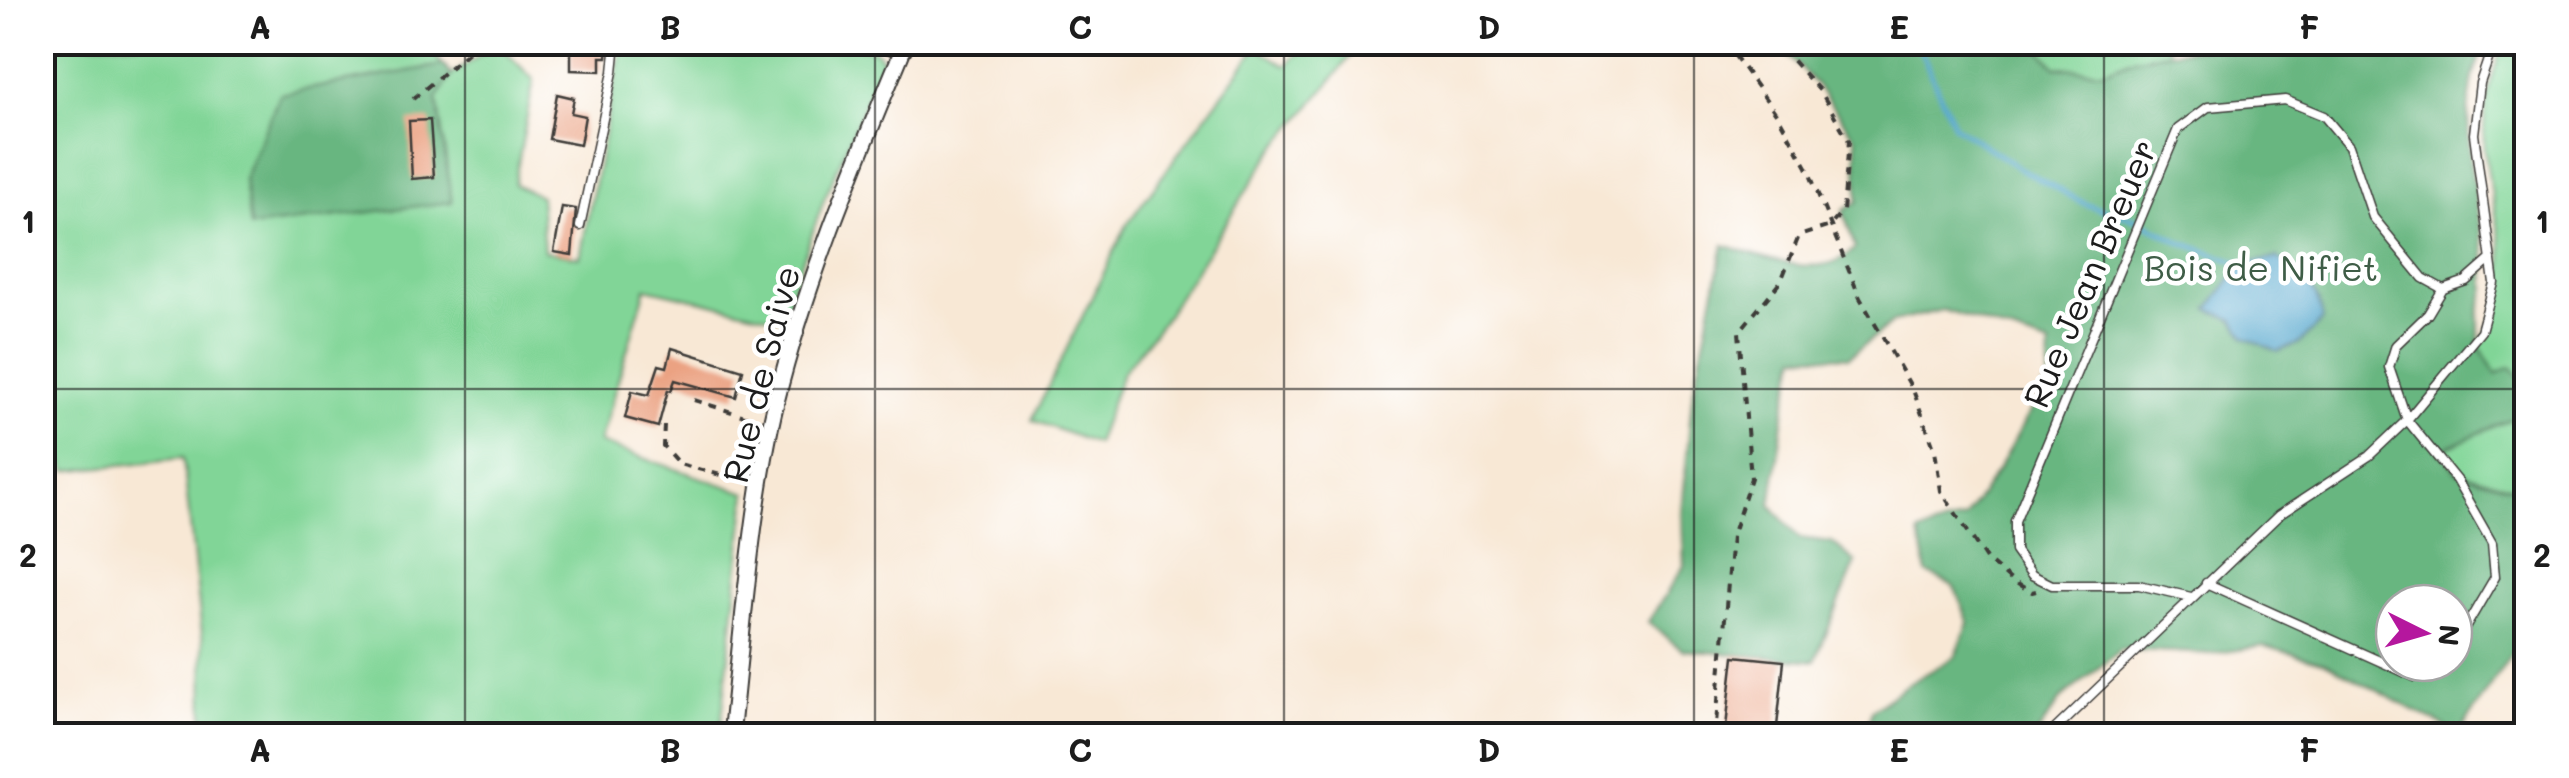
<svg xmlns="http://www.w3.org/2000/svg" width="2569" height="778" font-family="Mali,sans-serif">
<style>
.green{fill:#81d597;stroke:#4e785a;stroke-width:2.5}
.forest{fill:#68b680;stroke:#42694e;stroke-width:2.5;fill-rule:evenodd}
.water{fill:#51a5cc;stroke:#366074;stroke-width:2.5}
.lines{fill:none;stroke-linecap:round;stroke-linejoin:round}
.stream{stroke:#51a5cc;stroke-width:5}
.building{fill:#eba282}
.lane-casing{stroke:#3d3b38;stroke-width:11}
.street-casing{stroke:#3d3b38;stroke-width:19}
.path{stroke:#3d3b38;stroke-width:4;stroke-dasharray:8 8;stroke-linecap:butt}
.lane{stroke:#fff;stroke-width:8}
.street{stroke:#fff;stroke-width:15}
.grid{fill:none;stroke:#1c1c1c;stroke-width:2.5;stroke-opacity:0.55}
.labels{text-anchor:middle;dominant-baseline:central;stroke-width:9;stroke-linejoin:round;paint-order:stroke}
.park-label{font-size:35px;fill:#3f5d47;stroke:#fff}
.street-label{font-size:35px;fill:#1c1c1c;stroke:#fff}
.neatline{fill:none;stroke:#1c1c1c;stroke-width:4}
.grid-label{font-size:32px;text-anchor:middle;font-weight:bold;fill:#1c1c1c}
</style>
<rect width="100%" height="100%" fill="#fff"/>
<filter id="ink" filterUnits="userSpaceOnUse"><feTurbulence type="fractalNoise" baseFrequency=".01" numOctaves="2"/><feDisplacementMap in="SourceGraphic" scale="20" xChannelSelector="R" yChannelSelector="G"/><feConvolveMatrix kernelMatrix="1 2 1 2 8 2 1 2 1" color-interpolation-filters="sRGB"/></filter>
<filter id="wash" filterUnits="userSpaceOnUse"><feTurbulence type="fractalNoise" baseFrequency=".0048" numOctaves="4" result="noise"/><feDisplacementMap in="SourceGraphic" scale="40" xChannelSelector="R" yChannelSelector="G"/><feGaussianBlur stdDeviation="2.25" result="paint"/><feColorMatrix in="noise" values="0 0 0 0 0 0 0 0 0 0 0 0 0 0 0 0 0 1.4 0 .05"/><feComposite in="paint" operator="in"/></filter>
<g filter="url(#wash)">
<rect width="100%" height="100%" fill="#f8e8d5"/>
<path class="green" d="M831,42L876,51L883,60L824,200L782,319L646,288L599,443L747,493L720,735H204L203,644L183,458L67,471L60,456L43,457L42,43H424L443,65L280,94L244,180L251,227L437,98L452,75L497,43L534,80L514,184L540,196L544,251L580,257L622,43Z
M2164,42L2168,44V52L2133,59L2103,71L2056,67L2034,43Z
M1308,43H1360L1333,79L1271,153L1162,322L1122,373L1096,444L1032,420L1128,223L1257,47L1286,66Z
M2504,43H2526V384L2511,368L2496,374L2479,346C2486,332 2495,318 2499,303C2513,244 2482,186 2484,126C2484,97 2494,69 2504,43Z
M2526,408V491L2457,471L2437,451L2524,413Z"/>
<path class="forest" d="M1776,43H2034L2056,67L2103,71L2133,59L2168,52L2245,43H2485L2473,77L2468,112L2470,162L2485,250L2486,288L2479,316V346L2496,374L2511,367L2526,384L2524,413L2438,451L2457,472L2526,491V632L2459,734L2325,663L2264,646L2211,654L2121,649L2062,698L2036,735H1864L1872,710L1905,686L1955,657L1969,623L1954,586L1927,573L1919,533L1965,518L1996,472L2048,381L2050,346L1943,310L1893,322L1849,357L1797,355L1785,408L1771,505L1799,538L1832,542L1856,562L1815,661L1682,650L1648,622L1684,566L1682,513L1692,398L1724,245C1763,256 1822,284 1855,248L1843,211L1858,201L1856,138L1812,80ZM2394,603H2454V663H2394Z
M443,65L452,75L437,99L452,202L250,227L244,180L280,94Z"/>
<path class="water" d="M2278,258C2303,275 2319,289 2323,320L2300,343L2278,352L2245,337L2234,320L2209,309L2242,264Z"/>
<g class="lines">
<path class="stream" d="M1917,42L1954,126L2021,169L2087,205L2139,220L2180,242L2242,264"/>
</g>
<g id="blocks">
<path class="building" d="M571,42H608L607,57H601V71L571,70Z
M557,94L574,98L571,113L585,116L580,145L549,139Z
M430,120L434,177L412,179L409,121Z
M562,207L576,209L572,255L554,252Z
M672,348L743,370L736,397L675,380L671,391L668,390L658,427L625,418L632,391L649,395L659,365L667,367Z
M1734,656L1784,661L1776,736H1725Z"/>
</g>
</g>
<g filter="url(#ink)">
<use href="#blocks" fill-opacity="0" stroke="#3d3b38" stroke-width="2.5"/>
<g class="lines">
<defs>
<path id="lane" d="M580,226L613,72L616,42
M2443,289L2428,314L2396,345L2389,367L2407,420L2456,480L2492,543L2495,577L2454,647
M2206,583L2415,677L2446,663
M2191,597L2139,585H2052L2032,575L2015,551V521L2178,129L2208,107L2285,100L2324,116L2349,146L2373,217L2423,278L2443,289L2466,281L2491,259
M2048,736L2279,515L2369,456L2407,420L2481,331L2494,283L2474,134L2480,83L2494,42"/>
<path id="street" d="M879,42L903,50
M731,736C743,628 751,506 776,402C807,277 857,161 906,42"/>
</defs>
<use href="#lane" class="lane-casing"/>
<use href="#street" class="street-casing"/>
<path class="path" d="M1725,42L1780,119L1807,167L1860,298L1913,390L1935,450L1941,491L1986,559L2012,581L2032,592L2036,591
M413,99L480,42
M694,400L757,420
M664,425L663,446L679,464L747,482
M1715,736L1732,536L1751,478L1739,332L1781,281L1799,236L1830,226L1843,211L1849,141L1821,92L1776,42"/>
<use href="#lane" class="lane"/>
<use href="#street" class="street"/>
</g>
</g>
<path class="grid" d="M465,42V736M875,42V736M1284,42V736M1694,42V736M2104,42V736M42,389H2526"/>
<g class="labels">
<g class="park-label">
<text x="2261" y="267">Bois de Nifiet</text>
</g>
<g class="street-label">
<text transform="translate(2089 273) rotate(-67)">Rue Jean Breuer</text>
<text transform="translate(760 374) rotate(-76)">Rue de Saive</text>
</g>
</g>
<rect width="2569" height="778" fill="none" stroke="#fff" stroke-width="110"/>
<g transform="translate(2424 633) rotate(95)"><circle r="48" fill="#ffffff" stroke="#a4a4a4" stroke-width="2.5"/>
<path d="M0-8L18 38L0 25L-18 38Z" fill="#b5179e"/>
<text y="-15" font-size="28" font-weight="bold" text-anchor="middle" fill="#1c1c1c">N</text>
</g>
<rect x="55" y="55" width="2459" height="668" class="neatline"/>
<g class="grid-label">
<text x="260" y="39">A</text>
<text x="670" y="39">B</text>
<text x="1080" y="39">C</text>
<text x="1489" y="39">D</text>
<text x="1899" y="39">E</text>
<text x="2309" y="39">F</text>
<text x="28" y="233">1</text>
<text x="2542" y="233">1</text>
<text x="28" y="567">2</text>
<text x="2542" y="567">2</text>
<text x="260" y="762">A</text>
<text x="670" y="762">B</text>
<text x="1080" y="762">C</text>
<text x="1489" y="762">D</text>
<text x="1899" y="762">E</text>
<text x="2309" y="762">F</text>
</g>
</svg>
